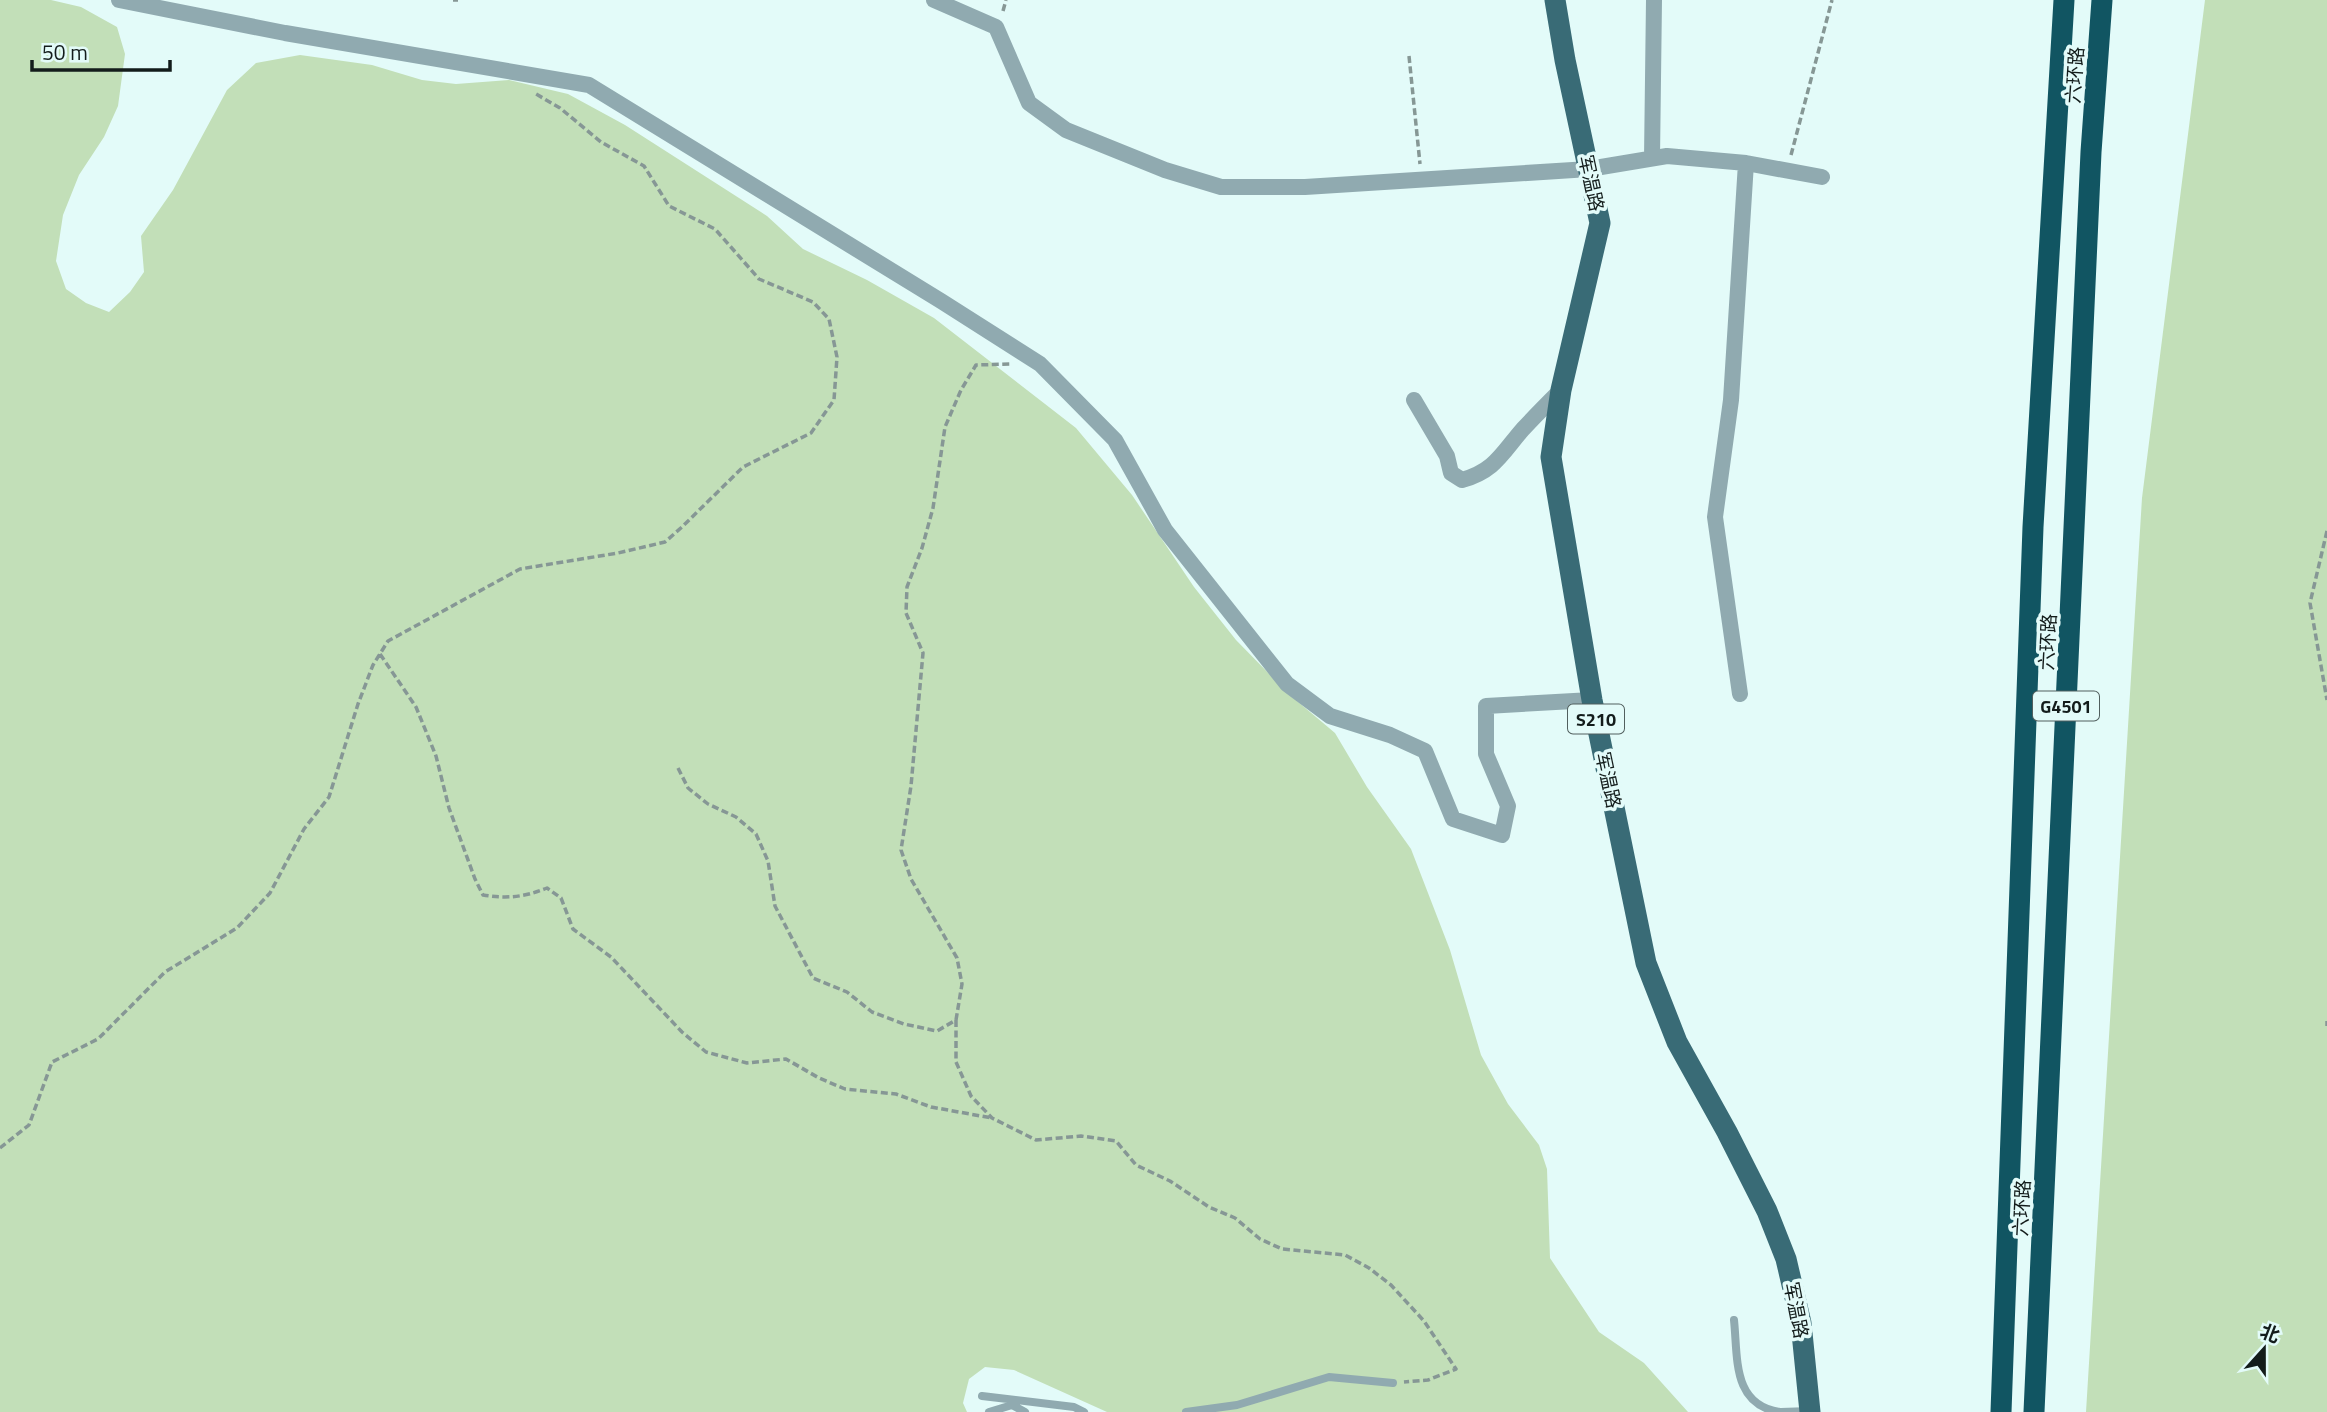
<svg xmlns="http://www.w3.org/2000/svg" width="2327" height="1412" font-family="'Titillium Web','Noto Sans SC',sans-serif">
<style>
.green{fill:#c2dfb8}
.lines{fill:none;stroke-linecap:round;stroke-linejoin:round}
.path{stroke:#869795;stroke-width:3.5;stroke-dasharray:7 3.5;stroke-linecap:butt}
.lane{stroke:#90aab0;stroke-width:8}
.street{stroke:#90aab0;stroke-width:16}
.primary{stroke:#396b76;stroke-width:21}
.highway{stroke:#115562;stroke-width:21}
.labels{text-anchor:middle;dominant-baseline:central;stroke-width:7;stroke-linejoin:round;paint-order:stroke}
.shield{fill:#e3fbf9;stroke:#515f5e;stroke-width:2}
.shield-label{font-size:18px;font-weight:bold;fill:#131c1b}
.street-label{font-size:19px;fill:#131c1b;stroke:#e3fbf9}
</style>
<rect width="100%" height="100%" fill="#e3fbf9"/>
<path class="green" d="M0,0H51L81,7L117,27L125,54L118,106L104,137L79,175L63,215L56,261L66,289L86,303L109,312L130,292L144,272L141,236L173,190L227,90L256,63L300,55L372,65L422,80L456,84L509,80L568,94L625,125L767,216L803,249L867,280L934,318L1076,428L1132,495L1194,587L1236,640L1291,696L1335,733L1367,787L1411,849L1450,950L1481,1055L1508,1104L1539,1145L1547,1169L1550,1258L1599,1332L1644,1363L1688,1412H1107L1014,1370L985,1367L969,1379L963,1403L967,1412H0Z
M2205,0H2327V1412H2086L2142,498Z"/>
<g class="lines">
<path class="path" d="M453,0H458
M1003,11L1006,0
M1409,56L1420,164
M1791,155L1832,0
M2327,531L2310,603L2327,700
M380,654L416,707L436,756L449,808L475,879L483,895C507,899 525,897 547,888L561,898L573,929L611,957L682,1032L706,1052L747,1063L786,1059L819,1078L845,1089L896,1094L931,1107L992,1118
M678,768L688,788L708,804L736,817L756,834L768,861L775,906L813,978L847,992L872,1012L904,1024L937,1031L956,1020L962,984L957,958L911,879L901,850L911,786L923,653L906,613L907,587L922,548L933,508L945,427L961,390L976,365L1010,364
M956,1020V1062L971,1096L992,1118L1036,1140L1081,1136L1116,1141L1136,1165L1170,1181L1209,1207L1235,1218L1260,1239L1282,1249L1345,1255L1369,1268L1391,1285L1424,1321L1456,1369L1428,1380L1404,1382
M2327,1021V1026
M0,1148L29,1125L52,1062L98,1039L165,972L237,928L270,893L304,829L329,797L358,704L373,665L388,641L520,569L618,553L665,542L682,527L743,467L811,433L834,400L837,357L829,319L813,302L759,279L715,229L669,206L644,166L601,142L560,108L536,94"/>
<path class="lane" d="M1734,1320C1738,1358 1732,1405 1780,1412
M982,1396L1074,1407L1084,1412
M989,1412L1012,1405L1025,1412
M1186,1412L1237,1405L1329,1377L1393,1383
M1781,1412L1810,1411"/>
<path class="street" d="M119,0L285,33L589,85L941,301L1040,364L1115,440L1165,530L1287,684L1330,716L1390,735L1425,751L1453,819L1502,835L1508,806L1486,754V706L1592,700
M934,0L996,27L1029,103L1066,130L1165,170L1221,187H1305L1589,169L1667,156L1746,163L1822,177
M1652,158L1654,0
M1414,400L1447,456L1451,473L1462,480C1495,471 1502,453 1523,429C1535,416 1548,403 1561,390
M1740,694L1715,517L1731,400L1746,163"/>
<path class="primary" d="M1555,0L1565,60L1600,223L1561,390L1551,457L1592,700L1646,963L1677,1042L1727,1132L1767,1211L1786,1259L1801,1323L1810,1412"/>
<path class="highway" d="M2001,1412L2033,527L2064,0
M2034,1412L2091,152L2102,0"/>
</g>
<g class="labels">
<g class="shield">
<rect x="2033" y="691.5" width="66" height="29" rx="5"/>
<rect x="1568" y="704.5" width="56" height="29" rx="5"/>
</g>
<g class="shield-label">
<text x="2066" y="706">G4501</text>
<text x="1596" y="719">S210</text>
</g>
<g class="street-label">
<text transform="translate(2074 75) rotate(-86)">六环路</text>
<text transform="translate(1592 183) rotate(78)">军温路</text>
<text transform="translate(2047 642) rotate(-87)">六环路</text>
<text transform="translate(1609 780) rotate(78)">军温路</text>
<text transform="translate(2021 1208) rotate(-87)">六环路</text>
<text transform="translate(1797 1310) rotate(79)">军温路</text>
</g>
</g>
<g transform="translate(2264 1349) rotate(21)" stroke="#e3fbf9" stroke-width="5" paint-order="stroke">
<path d="M0-5L12 26L0 18L-12 26Z" fill="#131c1b"/>
<text y="-10" font-size="19" font-weight="bold" text-anchor="middle" fill="#131c1b">北</text>
</g>
<path d="M32 60v10h138v-10" fill="none" stroke="#131c1b" stroke-width="3.5"/>
<text x="42" y="60" font-size="21" fill="#131c1b" stroke="#e3fbf9" stroke-width="5" paint-order="stroke">50 m</text>
</svg>
